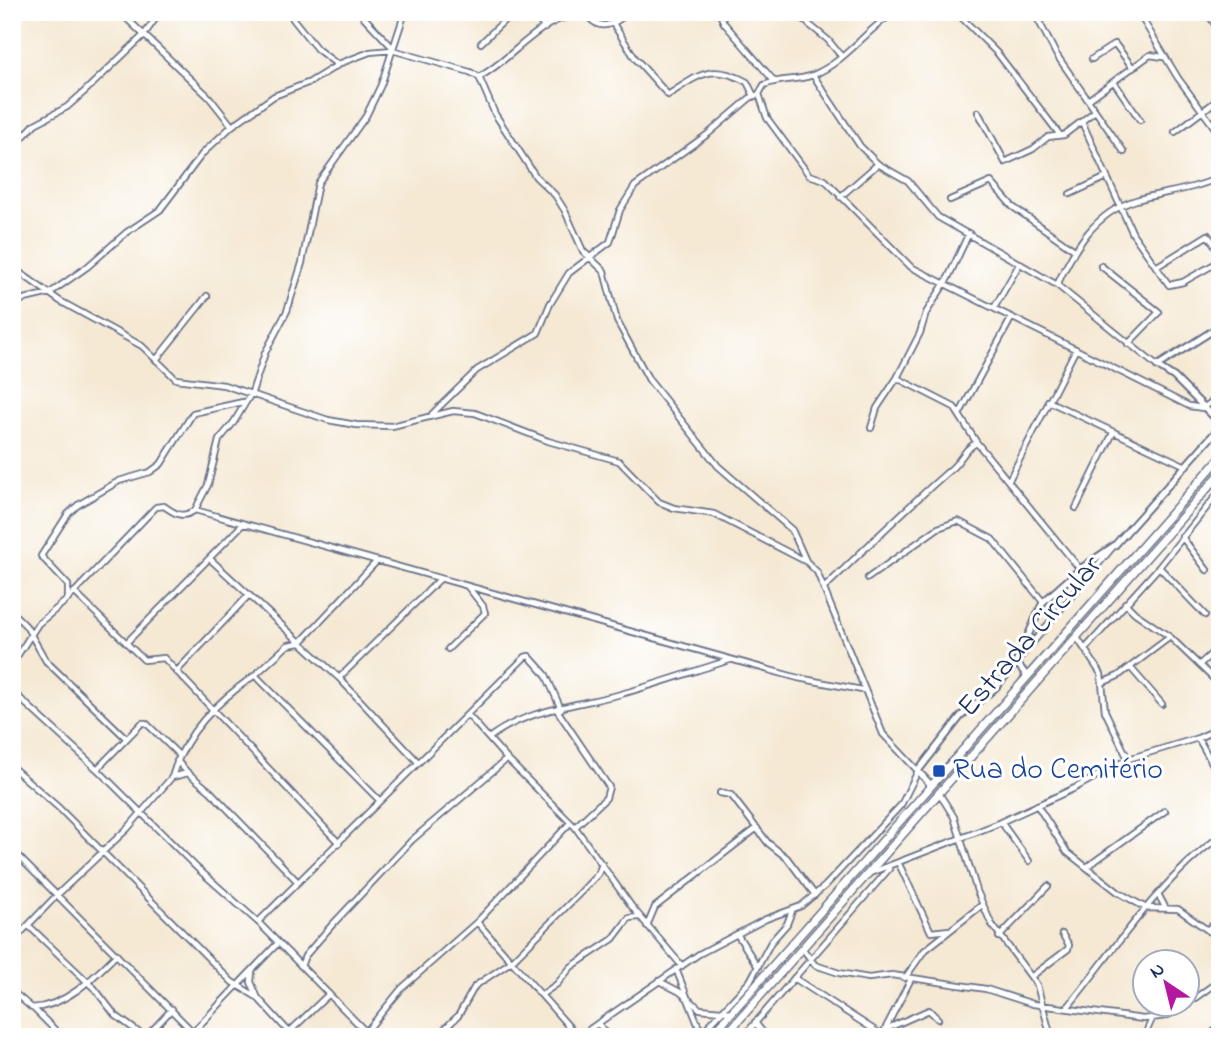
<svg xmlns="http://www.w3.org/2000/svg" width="1232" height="1049" font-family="'Indie Flower',sans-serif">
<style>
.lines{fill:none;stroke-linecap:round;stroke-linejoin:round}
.minor-casing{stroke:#677087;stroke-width:8}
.tertiary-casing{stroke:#677087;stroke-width:9}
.primary-casing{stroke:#677087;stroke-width:10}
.minor{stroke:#fff;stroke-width:4.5}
.tertiary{stroke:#fff;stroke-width:5}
.primary{stroke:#fff;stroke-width:7}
.transit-dot{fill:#1a4fb4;stroke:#fff;stroke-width:2.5}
.labels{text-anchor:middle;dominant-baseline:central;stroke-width:6;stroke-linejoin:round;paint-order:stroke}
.street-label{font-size:30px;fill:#1b2f5e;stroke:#fff}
.transit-label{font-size:30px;fill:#164399;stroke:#fff;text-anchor:start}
</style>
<rect width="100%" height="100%" fill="#fff"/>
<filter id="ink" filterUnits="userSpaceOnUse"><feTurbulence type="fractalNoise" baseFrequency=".0143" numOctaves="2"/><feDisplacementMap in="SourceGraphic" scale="14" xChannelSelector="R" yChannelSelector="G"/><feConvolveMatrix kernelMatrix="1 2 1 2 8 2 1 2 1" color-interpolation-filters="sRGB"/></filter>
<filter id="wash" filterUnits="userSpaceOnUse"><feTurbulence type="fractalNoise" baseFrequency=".00686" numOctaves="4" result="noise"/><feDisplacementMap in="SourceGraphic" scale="28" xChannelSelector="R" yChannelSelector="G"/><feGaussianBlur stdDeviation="1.57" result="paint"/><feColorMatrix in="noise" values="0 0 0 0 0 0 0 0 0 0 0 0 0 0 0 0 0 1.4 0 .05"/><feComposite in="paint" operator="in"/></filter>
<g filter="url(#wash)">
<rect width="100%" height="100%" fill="#f5e9d4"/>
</g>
<g filter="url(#ink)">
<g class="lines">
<defs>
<path id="minor" d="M120,12L209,97L232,126
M359,12L393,48
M532,12L545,28
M719,12L724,23L774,81
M794,12L828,40L842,57
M956,12L998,54L1060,135
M1034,12L1056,54L1124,152
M1138,12L1178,78L1220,135
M1207,12L1220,32
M586,13C599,34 615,24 629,12
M293,19L317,49L338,65
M614,25L635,58L668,95C698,76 710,62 747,82L754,96
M481,43L513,12
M1092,59L1115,44L1133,68
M813,75L860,146L878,164L908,181L938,217L1057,285L1157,366
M479,77C515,58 544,11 587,15
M1114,82L1140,120
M759,94L767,118L809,175L825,180L911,267L1189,406L1203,408L1220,396
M1088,100L1150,55L1163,57
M978,112L1005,162L1033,149L1048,137L1064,135L1095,111
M1082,122L1133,234L1169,285L1183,282L1220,261
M1175,132L1220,98
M12,149L35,124L67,107L84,92L144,35L160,12
M1070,194L1107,177
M840,197L878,164
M950,200L991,182L1013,207L1073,249
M1101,266L1159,312L1128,344
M12,267L60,301L142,346L176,379L224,385L328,420L356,425L392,426L453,411L475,413L548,441L619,461L659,502L674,508L714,514L807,562L817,572L883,734L918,771L901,805L825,886L801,906L766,919L699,954L578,1037
M1156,267L1208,235L1220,253
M1057,285C1074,249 1094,213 1136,200C1164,192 1193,190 1220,177
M12,302L50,293L87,267L127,232L160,210L203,153L232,126L274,96L310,82L341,63L370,52L392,50L470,72L479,77L495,114L536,177L555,195L565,211L583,251L604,271L617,321L649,380L718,466L792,530L806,561
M994,308L1020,263
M156,360L207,296
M897,378L954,407L977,443L1080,569
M1048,401L1186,466
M960,413L1012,317
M432,414L477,370L538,333L550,304L569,273L610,242L620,210L635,186L708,134L750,98L759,94L764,85C780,78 797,81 813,75C847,61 865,30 895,12
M871,428L877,408L897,378L920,333L926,313L948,278L969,233
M1009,480L1076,349
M1076,508L1113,433
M195,510L208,485L219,440L234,422L252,392L265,353L287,311L302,263L318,183L366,116L381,85L405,12
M1182,537L1207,570
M210,559L339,678L418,762
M1159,567L1220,491
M868,578L938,528L958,521L992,539L1043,602
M825,587C867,547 907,507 951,469C961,461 965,447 977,443
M74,592L144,660L164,658L339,843
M68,599L156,507L164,506C175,514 183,519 195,510L798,678L862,690
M1125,603L1135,613L1170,637L1220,685
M12,612L26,626L46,661L126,738
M1076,636L1101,674L1105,711L1128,759
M128,641L243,524
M448,649L485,613L483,606L468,587
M1085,649L1159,567L1205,615
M1019,659L1112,548
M12,664L38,624L68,599V585L41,556L68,514L78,505L119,481L150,472L161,464L193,413L243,402
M1199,665L1220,646
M1130,667L1162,704
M176,672L248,596
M255,675L288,645L300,643L377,561
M339,678L440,579
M1104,682L1118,676L1170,637
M12,691L97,769L197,868L258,922L371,1037
M557,710L609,787L606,798L575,827
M489,738C526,709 576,706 621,694C658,684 694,671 730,660
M1198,738L1220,777
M507,759L575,827L632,907L682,966
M177,761L188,773
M12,767L59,808L232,982L257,997L289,1032
M97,769L142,723H146L179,755
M172,777C185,732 217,702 255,675L380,801
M720,793L731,795L768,843L787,858L815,895
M939,793L954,817L977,891L991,923L1037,985L1051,1037
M1037,805L1067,852L1118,892L1146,908L1178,909L1220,939
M1001,822L1029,861
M12,850L198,1037
M899,864L931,932L949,930
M1088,866L1165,811
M870,873L992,826L1075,788L1128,759L1198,738L1220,728
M1158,894L1165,907
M258,922L525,657L529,656L546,675L561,709
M477,922L570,823
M29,926L95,989L115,1015L145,1037
M647,926L655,907L757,828
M1208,929L1220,919
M737,934L758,967
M999,937L1048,886
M12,942L57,895L128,828L172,777L188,773L210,791L297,881
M802,948L815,965L839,973L869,978L892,975L986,989L1033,1004L1143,1019L1166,1016L1180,1009L1220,980
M301,966L305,956L332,925L412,840L507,759L468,715
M676,969L701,1032
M252,971L251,982L257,996
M1032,976L1068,949L1069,945L1062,934
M794,978L882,1035
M905,978L924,951L982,905
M659,981L680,992L700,1009L732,1012
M12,991L32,1008C67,1006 94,977 117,954
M541,995L557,984L571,967L613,939L629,918L639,917
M33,1008L62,1037
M1067,1008C1115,949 1158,882 1220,836
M755,1022L766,1037
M598,1023L608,1037
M886,1029L929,1010L938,1019
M193,1032L278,943
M366,1032L402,988L477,922L578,1037
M146,1037L172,1009
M284,1037L329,994
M436,1037L458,1016L475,986L512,961L581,892L598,874L602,864
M698,1037L750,981L771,942L787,924L792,911
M743,1037L889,869
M881,1037L911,979
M1144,1037L1152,1019
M1207,1037L1220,1027"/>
<path id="tertiary" d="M1220,326L1157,366L1174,377L1220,423
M1016,662L1027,676
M931,785L918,771L961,716L995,688L1015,665L1043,602L1080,569L1115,545L1220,427"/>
<path id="primary" d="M710,1037L1220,458
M724,1037L1220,474"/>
</defs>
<use href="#minor" class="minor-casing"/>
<use href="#tertiary" class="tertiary-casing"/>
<use href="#primary" class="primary-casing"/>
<use href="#minor" class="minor"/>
<use href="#tertiary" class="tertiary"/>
<use href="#primary" class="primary"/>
</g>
</g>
<rect class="transit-dot" x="932" y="764" width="14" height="14" rx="3.5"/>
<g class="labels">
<g class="street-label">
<text transform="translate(1031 637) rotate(-49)">Estrada Circular</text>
</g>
<g class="transit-label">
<text x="953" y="771">Rua do Cemitério</text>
</g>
</g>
<rect width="1232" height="1049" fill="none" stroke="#fff" stroke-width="42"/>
<g transform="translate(1166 983) rotate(325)"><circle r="33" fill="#ffffff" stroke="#a4acbf" stroke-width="2"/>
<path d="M0-5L12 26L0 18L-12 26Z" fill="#b5179e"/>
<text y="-10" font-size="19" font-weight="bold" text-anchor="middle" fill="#1b2f5e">N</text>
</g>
</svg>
